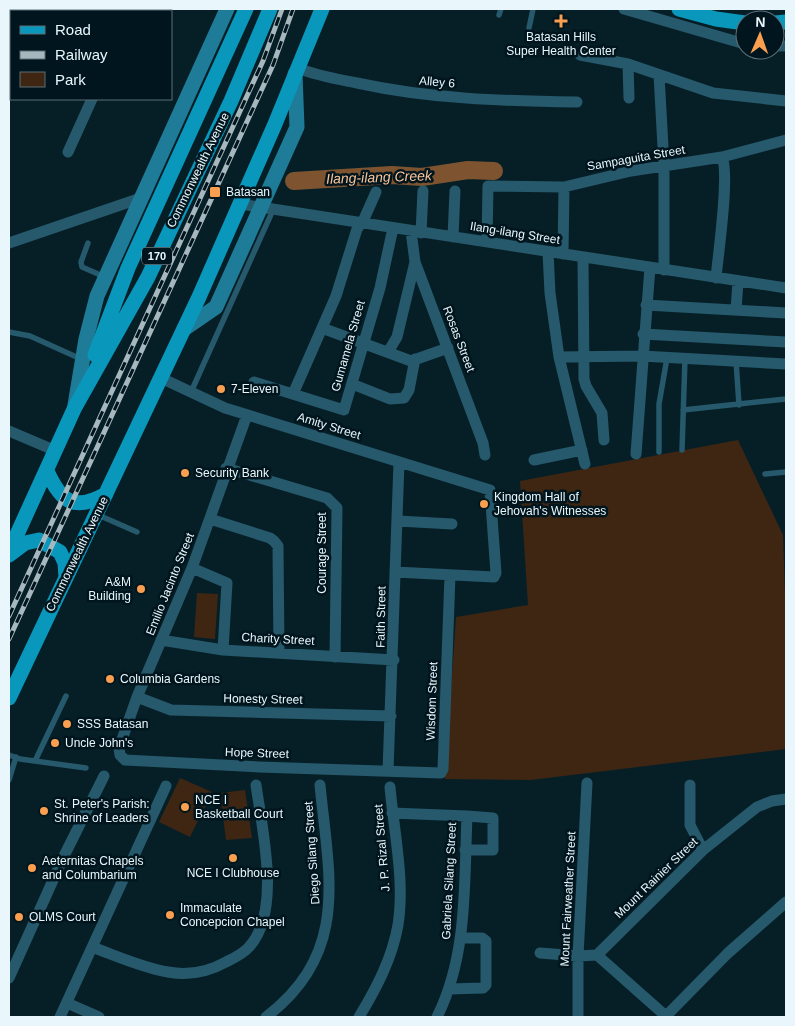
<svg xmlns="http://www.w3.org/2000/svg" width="795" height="1026" font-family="Arial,sans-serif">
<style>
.green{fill:#3e2613}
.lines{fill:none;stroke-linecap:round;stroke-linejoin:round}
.river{stroke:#7e5430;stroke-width:18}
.lane{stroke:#26596b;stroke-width:5.5}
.street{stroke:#26596b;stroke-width:11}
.secondary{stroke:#1f7c98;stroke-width:15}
.primary{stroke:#0997bc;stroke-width:15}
.rail-casing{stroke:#a6b7bd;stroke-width:5}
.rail{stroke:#00151d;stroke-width:3;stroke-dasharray:9;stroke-linecap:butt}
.poi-dot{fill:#fa9f4f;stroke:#00151d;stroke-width:2}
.labels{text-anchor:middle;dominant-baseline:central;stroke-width:5;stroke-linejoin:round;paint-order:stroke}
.shield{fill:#00151d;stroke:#a3b3ba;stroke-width:1}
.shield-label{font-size:11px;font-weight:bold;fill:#e9f7fd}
.poi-label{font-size:12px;fill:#e9f7fd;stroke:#00151d;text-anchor:start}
.street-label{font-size:12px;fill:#e9f7fd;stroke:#00151d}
.water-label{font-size:14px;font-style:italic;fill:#fbc499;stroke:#00151d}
</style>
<rect width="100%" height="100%" fill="#061f27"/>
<path class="green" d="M738,440L783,535L786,623V749L531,780L445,779L456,617L528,605L520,481Z
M197,593L218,594L215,639L194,637Z
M180,778L212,792L190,837L159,822Z
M245,790L252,838L226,840L220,793Z"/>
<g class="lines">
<path class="river" d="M294,181L392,175L422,177L468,170L494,171"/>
<path class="lane" d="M499,15L501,9
M529,28L533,9
M88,243L81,262L82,267L105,277
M9,332L30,336L81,359
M736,361L739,405
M191,392L273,210
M683,410L786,399
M682,450L685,359
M659,452V404L667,358
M765,474L786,472
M96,514L137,532
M9,755L20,759L86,768
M35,761L66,696
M9,780L16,757"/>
<path class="street" d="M624,9L745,44
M29,11L30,9
M131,11L132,9
M775,46H786
M9,54L11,49
M580,55L628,64L713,93L786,101
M628,64L629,98
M298,68C317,76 337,79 357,83C430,99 503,101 577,102
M659,75L664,165V270
M68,152L92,99
M240,204L786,288
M411,231L415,262L483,443L485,455
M421,233L423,191
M453,237L455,191
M487,242L488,186L564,187L631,171L722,157L786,140
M9,243L141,198
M548,252L550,293L559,357L585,464
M563,254L564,187
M583,257L584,379L586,386L602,413L604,440
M716,278C718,255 730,174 722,157
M646,305L786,313
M736,310L738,281
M322,328L411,361L448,348
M643,334L786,342
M388,352L397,337L415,262
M559,357L642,356L786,364
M161,378L225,408L490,490L496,573L494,577L395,572
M254,382L344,410L380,288L393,228
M352,384L390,399L404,398L409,390L415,359
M293,394L336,296L357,229L364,219L376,192
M247,415L192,568L137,697L119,748L120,755L125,760L259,767L441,773L443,769L450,575
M9,431L56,451
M636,454L650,267
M534,460L582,450
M226,468L327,498L337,508L335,657
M210,519L270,538L274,541L278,546L279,652
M398,521L452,524
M192,568L227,583L223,650
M161,640L223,650L394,660
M137,697L171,710L391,716
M388,771L399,462
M690,785V825L703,850
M392,813L467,816C464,884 468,955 437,1017
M465,850H493V818L467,816
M92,947C117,956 143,968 168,972C189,976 208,972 226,962C234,958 243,954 249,947C282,911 262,829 256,785
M540,953L578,956L597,955L703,850L757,807L772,801L786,799
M597,955L667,1017
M9,978L63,858L104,776
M449,989L483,988L486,985V941L482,938H461
M67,1003L99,1017
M666,1016L728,953L786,902
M60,1017L166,786
M266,1017C350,953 329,877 320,785
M359,1017C376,989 392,959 398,925C405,880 394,833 390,787
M578,1017V956L587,783"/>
<path class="secondary" d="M184,329L216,307L297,127L295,74
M75,405L86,339L97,296L227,9"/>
<path class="primary" d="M679,9L716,19L745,23
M775,23L786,22
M95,355L128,268L246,9
M47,471C61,502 74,512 106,494
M9,552L75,407L148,277L231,101L270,9
M9,555L25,543L39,540L60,552L65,563L66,577
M9,698L199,297L275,124L322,9"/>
<defs>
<path id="rail" d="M9,616L263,61L282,9
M9,639L273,65L293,9"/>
</defs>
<use href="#rail" class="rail-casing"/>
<use href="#rail" class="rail"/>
</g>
<g class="poi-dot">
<path d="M558.5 13.5h5v5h5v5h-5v5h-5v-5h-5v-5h5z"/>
<rect x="209" y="186" width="12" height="12" rx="2.5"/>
<circle cx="221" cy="389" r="5"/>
<circle cx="185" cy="473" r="5"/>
<circle cx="484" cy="504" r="5"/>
<circle cx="141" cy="589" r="5"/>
<circle cx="110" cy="679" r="5"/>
<circle cx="67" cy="724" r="5"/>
<circle cx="55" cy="743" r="5"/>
<circle cx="185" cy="807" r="5"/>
<circle cx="44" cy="811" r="5"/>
<circle cx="233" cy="858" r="5"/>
<circle cx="32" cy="868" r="5"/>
<circle cx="170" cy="915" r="5"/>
<circle cx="19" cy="917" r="5"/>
</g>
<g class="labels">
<rect class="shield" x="142" y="247.5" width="30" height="17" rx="4"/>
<g class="shield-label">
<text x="157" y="256">170</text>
</g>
<g class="poi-label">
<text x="561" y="37" text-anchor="middle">Batasan Hills<tspan x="561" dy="14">Super Health Center</tspan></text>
<text x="226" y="192">Batasan</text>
<text x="231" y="389">7-Eleven</text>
<text x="195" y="473">Security Bank</text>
<text x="494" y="497">Kingdom Hall of<tspan x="494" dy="14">Jehovah's Witnesses</tspan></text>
<text x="131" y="582" text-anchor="end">A&amp;M<tspan x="131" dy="14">Building</tspan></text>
<text x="120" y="679">Columbia Gardens</text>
<text x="77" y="724">SSS Batasan</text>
<text x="65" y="743">Uncle John's</text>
<text x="195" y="800">NCE I<tspan x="195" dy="14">Basketball Court</tspan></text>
<text x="54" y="804">St. Peter's Parish:<tspan x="54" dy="14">Shrine of Leaders</tspan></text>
<text x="42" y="861">Aeternitas Chapels<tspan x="42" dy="14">and Columbarium</tspan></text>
<text x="233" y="873" text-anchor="middle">NCE I Clubhouse</text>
<text x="180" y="908">Immaculate<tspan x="180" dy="14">Concepcion Chapel</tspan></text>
<text x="29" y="917">OLMS Court</text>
</g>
<g class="street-label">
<text transform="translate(437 82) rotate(5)">Alley 6</text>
<text transform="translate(636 158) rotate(-10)">Sampaguita Street</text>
<text transform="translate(198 170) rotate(-64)">Commonwealth Avenue</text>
<text transform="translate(515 233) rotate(9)">Ilang-ilang Street</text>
<text transform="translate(459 339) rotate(69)">Rosas Street</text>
<text transform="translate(348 346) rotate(-74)">Gumamela Street</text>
<text transform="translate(329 426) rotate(17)">Amity Street</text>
<text transform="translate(322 553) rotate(-90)">Courage Street</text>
<text transform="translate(77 554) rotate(-64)">Commonwealth Avenue</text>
<text transform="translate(170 584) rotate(-68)">Emilio Jacinto Street</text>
<text transform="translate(381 617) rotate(-89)">Faith Street</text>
<text transform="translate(278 639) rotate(3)">Charity Street</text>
<text transform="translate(263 699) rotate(1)">Honesty Street</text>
<text transform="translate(432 701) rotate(-88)">Wisdom Street</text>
<text transform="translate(257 753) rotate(2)">Hope Street</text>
<text transform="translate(382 848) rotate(-95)">J. P. Rizal Street</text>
<text transform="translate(312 853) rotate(-94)">Diego Silang Street</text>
<text transform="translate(656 878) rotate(-44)">Mount Rainier Street</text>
<text transform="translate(449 881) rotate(-87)">Gabriela Silang Street</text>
<text transform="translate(568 899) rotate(-87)">Mount Fairweather Street</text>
</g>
<g class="water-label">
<text transform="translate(379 177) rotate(-2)">Ilang-ilang Creek</text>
</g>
</g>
<rect width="795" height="1026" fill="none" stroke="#e9f7fd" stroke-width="20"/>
<rect x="10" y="10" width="162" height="90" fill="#00151d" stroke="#5d6f77"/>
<rect x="20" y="26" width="25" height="8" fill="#0997bc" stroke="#5d6f77"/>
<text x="55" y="35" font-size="15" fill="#e9f7fd">Road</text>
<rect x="20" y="51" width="25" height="8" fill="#a6b7bd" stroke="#5d6f77"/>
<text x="55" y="60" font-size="15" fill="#e9f7fd">Railway</text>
<rect x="20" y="72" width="25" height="15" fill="#3e2613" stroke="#5d6f77"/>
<text x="55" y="85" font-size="15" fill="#e9f7fd">Park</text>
<g transform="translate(760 35) rotate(2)"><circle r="24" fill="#00151d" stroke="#5d6f77"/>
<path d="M0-4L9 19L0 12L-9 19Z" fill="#fa9f4f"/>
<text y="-8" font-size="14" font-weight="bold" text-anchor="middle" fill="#e9f7fd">N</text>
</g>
</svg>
